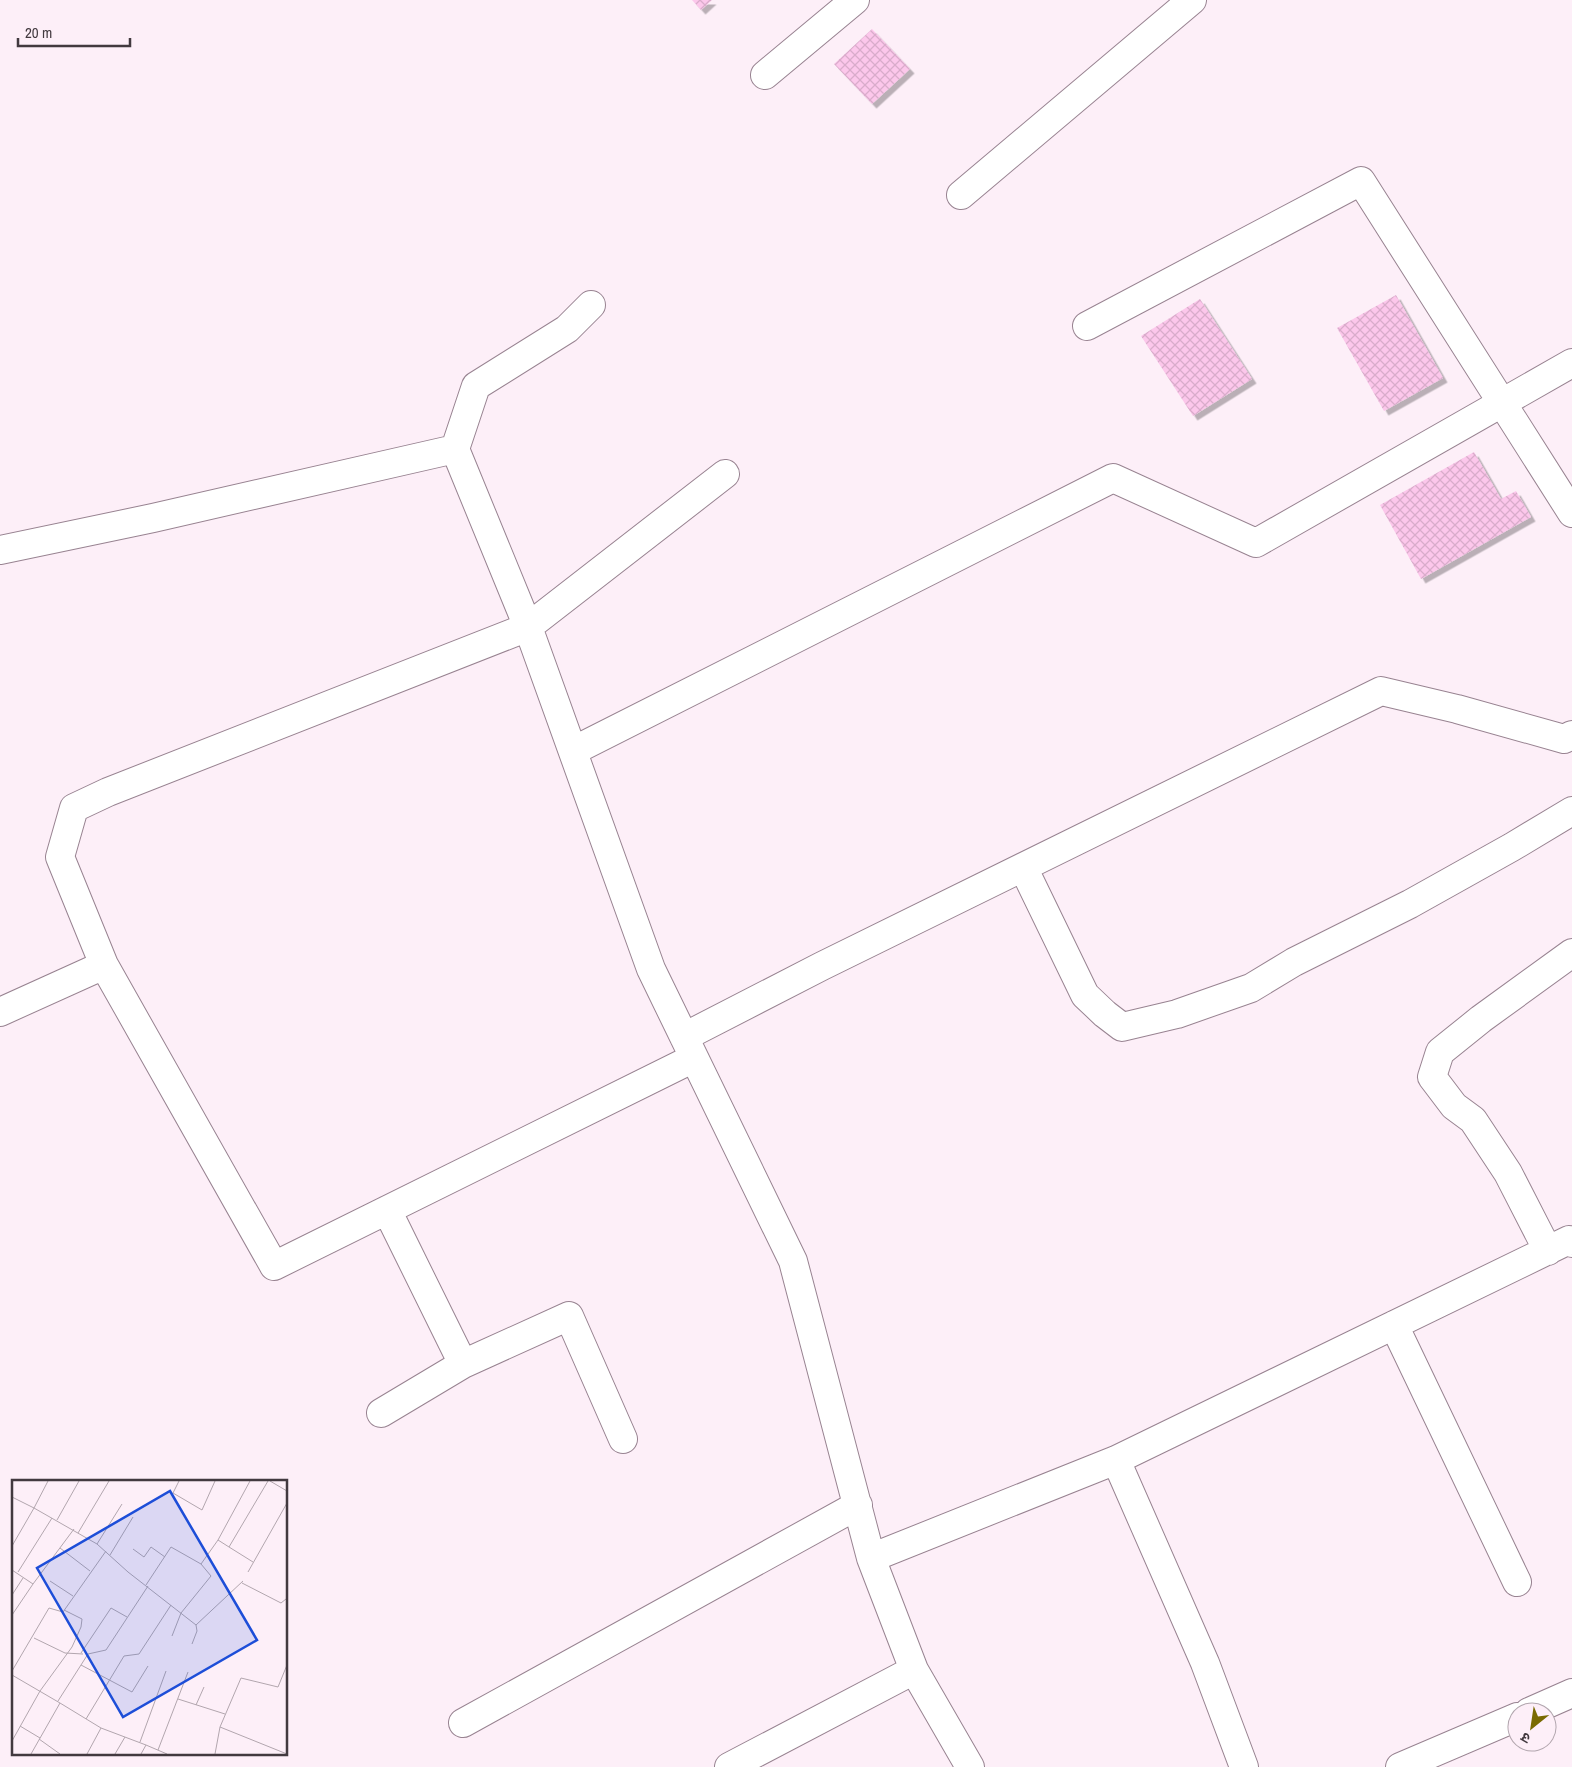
<svg xmlns="http://www.w3.org/2000/svg" width="1572" height="1767" font-family="'Archivo Narrow','Noto Sans Devanagari',sans-serif">
<style>
.building{fill:url(#building-cross-hatch);filter:url(#shadow)}
.lines{fill:none;stroke-linecap:round;stroke-linejoin:round}
.minor-casing{stroke:#988391;stroke-width:30}
.minor{stroke:#fff;stroke-width:28}
.inset-road{fill:none;stroke:#b2a6ae;stroke-width:1}
.view{fill:#1d4ed8;fill-opacity:0.15;stroke:#1d4ed8;stroke-width:2.5}
.inset-edge{fill:none;stroke:#42393f;stroke-width:2.5}
</style>
<defs>
<pattern id="building-cross-hatch" width="8" height="8" patternUnits="userSpaceOnUse" patternTransform="scale(1.25)"><rect width="8" height="8" fill="#fcc7eb"/><path d="M0 0l8 8M0 8l8-8" fill="none" stroke="#d9accb"/></pattern>
<filter id="shadow"><feDropShadow dx="4.5" dy="4.5" stdDeviation="0" flood-color="#0004"/></filter>
</defs>
<rect width="100%" height="100%" fill="#fdeff8"/>
<path class="building" d="M692,0H712L701,10Z
M872,29L910,69L872,104L834,64Z
M1396,295L1443,378L1384,411L1337,328Z
M1200,299L1252,379L1193,416L1141,336Z
M1474,452L1501,499L1516,491L1531,517L1421,579L1380,505Z"/>
<g class="lines">
<defs>
<path id="minor" d="M765,75L855,0
M961,195L1192,0
M1087,326L1361,181L1572,513
M455,449L476,386L567,329L591,305
M0,550L153,518L455,449L528,627L651,969L793,1261L871,1558L914,1670L970,1767
M573,751L1113,478L1256,543L1572,363
M1023,867L1085,995L1105,1014L1122,1027L1177,1014L1251,988L1294,962L1410,904L1512,847L1572,811
M104,965L274,1266L694,1058
M0,1012L104,965L60,857L74,808L108,792L528,627L725,474
M684,1037L822,966L1381,691L1457,709L1564,739L1572,735
M387,1210L463,1364L569,1316L623,1439
M1548,1251L1508,1173L1473,1120L1454,1106L1432,1077L1440,1052L1481,1019L1572,953
M1394,1325L1517,1582
M381,1413L463,1364
M1116,1460L1205,1663L1244,1767
M871,1558L1116,1460L1569,1240L1572,1243
M1529,1712L1572,1693
M463,1723L858,1505
M729,1767L914,1670
M1400,1767L1517,1717"/>
</defs>
<use href="#minor" class="minor-casing"/>
<use href="#minor" class="minor"/>
</g>
<g transform="translate(12 1480)">
<rect width="275" height="275" fill="#fdeff8"/>
<path class="inset-road" d="M167,1L161,13L190,30L203,1M258,1L275,11M0,17L22,28L36,1M45,40L67,1M66,53L97,1M85,64L110,24M0,66L22,28L85,64L116,92L184,145L231,101M217,67L206,60L238,1M48,68L78,91M121,69L132,77L139,67L153,77M98,75L121,37M241,82L217,67L256,1M0,90L21,104L62,49M6,92L40,38M236,92L275,23M38,101L61,116M230,103L269,123L274,119M134,105L159,67L189,84M0,115L11,98M0,135L21,104M160,156L169,133L199,96L189,84L206,60M22,158L53,173L71,174M180,164L185,151L184,145M69,173L99,128L115,137M69,185L120,212L136,186M0,191L37,128L51,132L94,71M0,195L48,223M166,219L213,234M46,221L76,174L94,170L136,106M184,225L192,207M74,239L112,176L127,174L159,125M8,246L28,258M208,247L275,274M27,259L48,274M0,261L28,211L60,167L69,147L70,139L52,130M128,262L154,191M134,265L155,274M146,270L176,192M19,274L48,223L89,248L134,265L129,274M75,274L89,248M103,274L113,257M203,274L208,247L229,198L266,207L275,185"/>
<path class="view" d="M158,11L245,160L111,237L25,88Z"/>
<rect width="275" height="275" class="inset-edge"/>
</g>
<g transform="translate(1532 1727) rotate(210)"><circle r="24" fill="#fdeff8" stroke="#b2a6ae"/>
<path d="M0-4L9 19L0 12L-9 19Z" fill="#796a01"/>
<text y="-8" font-size="14" font-weight="bold" text-anchor="middle" fill="#42393f">उ</text>
</g>
<path d="M18 38v8h112v-8" fill="none" stroke="#42393f" stroke-width="2.5"/>
<text x="25" y="38" font-size="15" fill="#42393f" stroke="#fdeff8" stroke-width="4" paint-order="stroke">20 m</text>
</svg>
